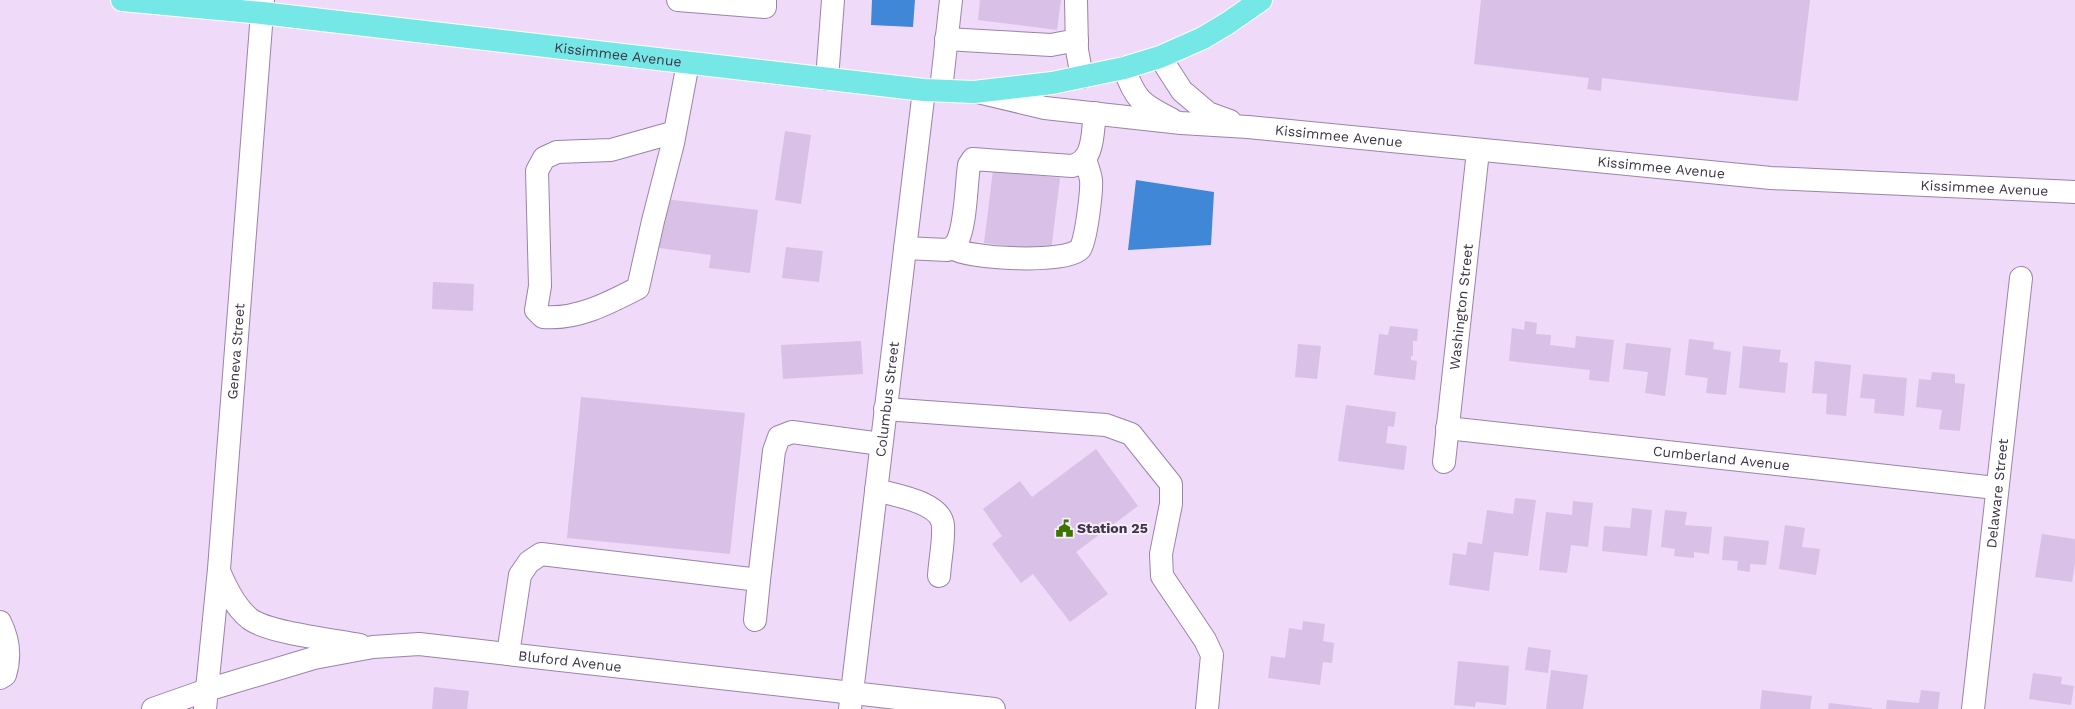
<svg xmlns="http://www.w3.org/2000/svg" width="2075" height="709" font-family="'Work Sans',sans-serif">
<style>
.water{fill:#4187d7}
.building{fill:#d9c0e6}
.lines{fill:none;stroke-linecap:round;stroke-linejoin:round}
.minor-casing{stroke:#9b83a7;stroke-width:24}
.major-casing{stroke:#fff;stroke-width:24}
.minor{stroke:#fff;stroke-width:22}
.major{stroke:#75e7e6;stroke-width:22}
.labels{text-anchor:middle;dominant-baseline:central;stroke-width:4;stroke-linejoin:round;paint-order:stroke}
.street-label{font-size:14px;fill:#3e3443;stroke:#f6ecfc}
.poi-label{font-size:14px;font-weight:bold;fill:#3e3443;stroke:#f6ecfc;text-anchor:start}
</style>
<rect width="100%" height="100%" fill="#efdafa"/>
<path class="water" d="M872,0H915L913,27L871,25Z
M1136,180L1214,192L1211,245L1128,250Z"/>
<path class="building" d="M980,0H1061L1057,30L978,20Z
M1481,0H1810L1798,101L1602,78L1601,91L1587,89L1589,78L1474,64Z
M785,131L811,135L801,204L775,200Z
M993,170L1060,178L1051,251L984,243Z
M665,199L758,210L750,273L709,268L711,255L659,248Z
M786,247L823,251L819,282L782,278Z
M433,282L474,284L473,311L432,309Z
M1525,321L1537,323L1536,334L1551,335L1550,345L1575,348L1576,336L1614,340L1609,382L1589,380L1590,370L1509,361L1512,328L1524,330Z
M1390,326L1418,329L1417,341H1413V356H1411V360L1417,361L1415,380L1374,375L1379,334L1388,335Z
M1689,339L1714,342L1713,349L1731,352L1726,395L1706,393L1708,378L1685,375Z
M861,341L863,374L783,379L781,345Z
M1626,343L1671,348L1665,396L1645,393L1648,372L1623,369Z
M1298,344L1321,346L1317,379L1295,377Z
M1743,346L1781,350L1779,362L1788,363L1785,393L1739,388Z
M1815,361L1851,365L1846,416L1826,414L1827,394L1812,393Z
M1932,372L1955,374V383L1965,384L1960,431L1939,429L1942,410L1916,407L1919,379L1931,380Z
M1863,374L1907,378L1904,416L1874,413L1875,399L1860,398Z
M581,397L745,413L730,554L567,538Z
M1346,405L1396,412L1394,427L1388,426L1386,443L1407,446L1404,470L1338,461Z
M1096,449L1138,506L1076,552L1108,594L1070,622L1033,574L1021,583L992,544L1002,536L983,509L1020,481L1032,497Z
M1515,498L1536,500L1528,556L1494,552L1489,591L1449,585L1453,553L1466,555L1468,542L1482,544L1487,510L1513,514Z
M1573,501L1593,503L1588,547L1571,545L1567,573L1539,570L1546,512L1572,515Z
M1632,508L1652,510L1647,556L1602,551L1604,526L1630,528Z
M1665,510L1687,512L1685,525L1712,527L1709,554L1694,552V558L1674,556L1675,549L1661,547Z
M1785,525L1805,528L1802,547L1820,549L1816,575L1779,569Z
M2042,534L2075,539V563L2072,582L2035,577Z
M1724,536L1769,541L1766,565L1750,564V572L1737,570L1738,561L1722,560Z
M1303,621L1325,624L1323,641L1334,643L1332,663L1323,662L1320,685L1268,678L1271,656L1285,658L1289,628L1302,630Z
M1528,647L1551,650L1548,673L1525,670Z
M1458,661L1509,666L1506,705L1476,702L1475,707L1454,705Z
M1551,670L1588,675L1583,709H1546Z
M2033,673L2062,677L2061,684L2074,686L2071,705L2029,699Z
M434,687L469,691L467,709H432Z
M1762,690L1812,696L1810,709H1760Z
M1921,690L1940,692L1938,709H1886L1887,700L1919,703Z
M1829,703L1872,708V709H1828Z"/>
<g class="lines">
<defs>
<g id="minor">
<path d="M678,0L765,7V0"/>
<path d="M1076,0L1077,50L1082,77"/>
<path d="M946,39L1051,45L1077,40"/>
<path d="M1160,57L1182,91L1208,113L1230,121"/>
<path d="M1124,68C1135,99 1141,104 1171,119"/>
<path d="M827,79L833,0"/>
<path d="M941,90L951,0"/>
<path id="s1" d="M978,92L1045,108L1181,123L1248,127L1771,178L2075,192"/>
<path d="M675,132L611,150L557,152L544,158L537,171L540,286L536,310L543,317C577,320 609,303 638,288L653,221L673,143L688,63"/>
<path d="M905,248L947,250C952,248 955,246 957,242C966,225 966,186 969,165L973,159L1072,166C1095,161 1092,132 1095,113"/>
<path d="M952,248C967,259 1067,264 1080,249C1086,242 1092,190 1091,180C1090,173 1087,166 1085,159"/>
<path d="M885,409L1106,425L1131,434L1171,484V504L1161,554L1162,576L1205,640L1212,655L1207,709"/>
<path id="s2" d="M1447,428L1996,488"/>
<path id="s3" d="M1444,462L1478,151"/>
<path d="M876,490C894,495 942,502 943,526C944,542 940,559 939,576"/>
<path d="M219,571C226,588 235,607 250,619C269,633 335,640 360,645"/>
<path d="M755,620L759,580"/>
<path d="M0,622C9,640 11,656 5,675L0,678"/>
<path d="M508,654L520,575L529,562L541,554L759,580L774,451L779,437L792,432L881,444"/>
<path id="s4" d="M153,709L207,690L314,658L373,647L419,644L994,709"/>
<path id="s5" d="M205,709L219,569L263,0"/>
<path id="s6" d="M850,709L924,90"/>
<path id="s7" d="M1973,709L2021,278"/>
</g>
<g id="major">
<path id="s8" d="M122,0L262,13L924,90L974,92L1052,83L1124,68L1160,57L1203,38L1228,23L1261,0"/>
</g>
</defs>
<use href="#minor" class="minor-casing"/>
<use href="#major" class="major-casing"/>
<use href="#minor" class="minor"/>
<use href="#major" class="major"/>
</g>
<defs>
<symbol id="civic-bare" viewBox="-9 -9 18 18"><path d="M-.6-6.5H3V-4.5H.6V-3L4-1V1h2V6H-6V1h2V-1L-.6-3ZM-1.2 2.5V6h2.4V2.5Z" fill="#3e7400" stroke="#f6ecfc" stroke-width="2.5" paint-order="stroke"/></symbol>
</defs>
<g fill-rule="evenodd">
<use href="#civic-bare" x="1052" y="516" width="25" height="25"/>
</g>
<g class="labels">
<g class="street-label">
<text stroke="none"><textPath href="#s8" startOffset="499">Kissimmee Avenue</textPath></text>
<text stroke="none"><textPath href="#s1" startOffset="364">Kissimmee Avenue</textPath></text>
<text stroke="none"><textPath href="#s1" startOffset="688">Kissimmee Avenue</textPath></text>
<text stroke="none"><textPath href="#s1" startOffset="1012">Kissimmee Avenue</textPath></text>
<text stroke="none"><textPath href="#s3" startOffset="156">Washington Street</textPath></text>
<text stroke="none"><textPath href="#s5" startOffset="359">Geneva Street</textPath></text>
<text stroke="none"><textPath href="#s6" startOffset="312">Columbus Street</textPath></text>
<text stroke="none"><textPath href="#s2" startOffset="276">Cumberland Avenue</textPath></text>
<text stroke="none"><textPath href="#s7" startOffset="217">Delaware Street</textPath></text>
<text stroke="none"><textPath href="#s4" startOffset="427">Bluford Avenue</textPath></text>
</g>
<g class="poi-label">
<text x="1077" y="528">Station 25</text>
</g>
</g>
</svg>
